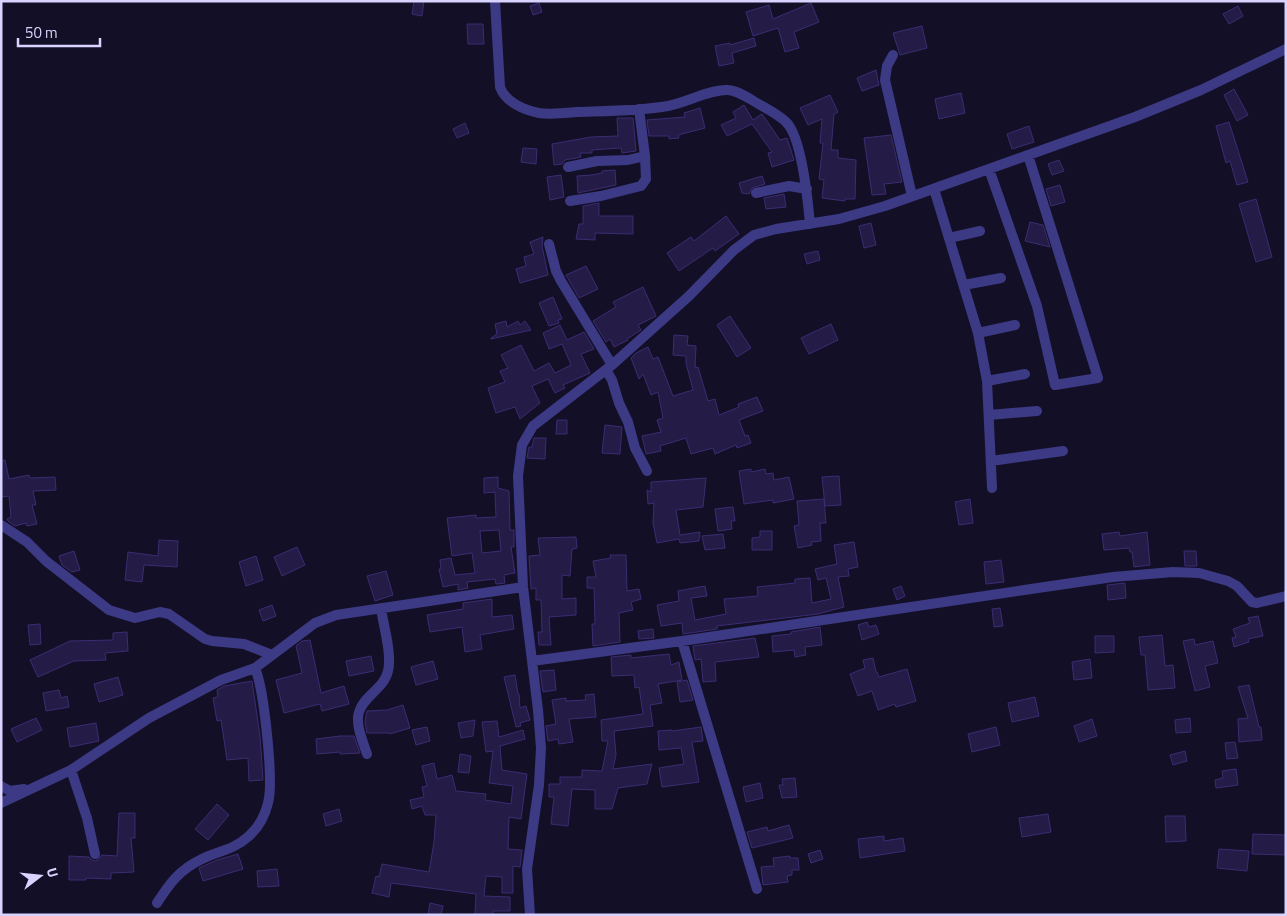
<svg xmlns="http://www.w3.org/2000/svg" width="1287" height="916" font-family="'Titillium Web',sans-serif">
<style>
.building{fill:#241b47;stroke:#3b2d73;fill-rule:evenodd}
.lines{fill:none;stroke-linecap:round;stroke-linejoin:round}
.street{stroke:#3d3a85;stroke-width:10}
</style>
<rect width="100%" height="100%" fill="#130f26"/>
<path class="building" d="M414,1H424L422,16L412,14Z
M539,3L542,12L533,15L530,6Z
M811,3L819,22L794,32L799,48L785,52L778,28L753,36L746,12L769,5L773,19Z
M1238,6L1243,16L1229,24L1223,14Z
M467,24H483L484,44H468Z
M922,26L927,48L900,55L893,33Z
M754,38L756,46L732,53L734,63L719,66L715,46L730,43V45Z
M876,70L879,85L862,91L857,78Z
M1234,89L1248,115L1237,121L1224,95Z
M961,93L965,113L939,119L935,99Z
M830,95L838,112L834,114L831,150H838V158L856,160L855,199H845V201L822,198L824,180L819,179L823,143H820L822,119L808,125L800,108Z
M744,105L753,120L762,114L780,140L787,138L794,160L772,167L768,153L772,152L752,124L727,136L721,125L736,118L733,112Z
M700,108L705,128L678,135L679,138L669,139V136H649L647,120L685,117L684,113Z
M617,118H633L636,151L622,153L621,148L592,150V153H580L581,157L565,160L562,164L554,165L552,144L591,137L618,136Z
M1229,122L1248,182L1237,185L1230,161L1226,163L1216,126Z
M465,123L469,133L457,138L453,129Z
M1029,126L1034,142L1012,149L1007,134Z
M891,135L902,182L884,184L886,194L872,195L864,138Z
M523,148L537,149L536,164L521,162Z
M1059,160L1064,171L1052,175L1048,164Z
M615,170L616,185L578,193L577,176L592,175L602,173V171Z
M561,175L564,197L550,200L547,177Z
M762,176L765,184L752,188L749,194L742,193L739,183Z
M1060,185L1065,202L1051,206L1046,189Z
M784,194L786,207L766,209L764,198Z
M1256,199L1272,257L1256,262L1239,204Z
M599,203V216H633V234L595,233V240L576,239L579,224H583V206Z
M726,216L739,234L715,251L713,248L679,271L667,253L691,237L694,241Z
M1030,222L1043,225L1050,247L1025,241Z
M871,223L876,245L864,248L859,226Z
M543,237L542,246L548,275L520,283L516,269L526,266L524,257L534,254L530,242Z
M818,251L820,260L807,264L804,254Z
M586,266L598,289L579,298L566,275Z
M643,287L656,316L638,325L641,330L627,339L628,340L614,347L610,339L606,342L593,321L616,307L613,302Z
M553,297L562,319L558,320L559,323L549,326L539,303Z
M730,316L751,348L737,357L717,325Z
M506,321L507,327L518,321L520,325L525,321L531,330L491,339V338L497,334L495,324Z
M831,324L838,340L809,354L801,338Z
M560,325L567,340L584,332L594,349L581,354L590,373L563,385L565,388L555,393L548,379L532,386L540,403L520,419L515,407L496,413L488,388L505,382L500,371L508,368L501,355L521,345L534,371L549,363L555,373L571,365L562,344L549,349L543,333Z
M674,335L688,336L687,345L696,346L695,368L698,367L708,401L715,399L719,415L739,407L738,404L757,397L763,411L739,420L745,436L748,435L751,443L737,448L736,445L715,454L713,448L691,454L686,438L660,446L661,451L646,454L642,436L661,432L657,420L663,418L658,392L651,395L643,374L639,379L631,358L636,353L648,347L653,359L658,357L673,396L693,390L686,363V356L673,355Z
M557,420H567V434H556Z
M605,425L622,427L620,454L602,453Z
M534,438H546L545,459L527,458L529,447H532Z
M5,460L9,479L29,475L30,478L55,477L56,490L33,491L36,505H32L37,524L27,526L26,523L15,526L8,521L7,519L11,517L9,496L1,497V461Z
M751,469V472L765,469L766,474L773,473L774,480L789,477L794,499L773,503V500L744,504L739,471Z
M839,476L841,505L825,506L822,477Z
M498,477V488L509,491L510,530H514V547H511L515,573L504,575L505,583L496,584L495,579L467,582L468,588L458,590V584L443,587L439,569H441L440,560L451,558L455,575L475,573L472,553L452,556L447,518L476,515V518L496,517L495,492L484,493V478ZM499,530L501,551L482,553L480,531Z
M706,478L703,507L676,510L680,535L700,532L699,541L680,543L679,539L657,543L653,523L654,503L648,504L647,490L651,492V482Z
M824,499L826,523H820L821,541L811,542L812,545L798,548L794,526L799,525L797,501Z
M970,499L973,523L959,525L955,502Z
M733,507L735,521H731L732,529L718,531L715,509Z
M760,531H772V550H752V538L760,537Z
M1119,532L1120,536L1147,532L1150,565L1134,567L1132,552H1130L1129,548L1104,550L1102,534Z
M723,534L725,548L705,550L702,536Z
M576,537L577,548L572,549L570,576L562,575V599L576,598V615L549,617L551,645H539L538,632H542L541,600H536V588L531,589L529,556L540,555L538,538Z
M159,540L178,541L177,567L144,565L142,582L125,580L128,552L158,556Z
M854,542L858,567L848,569L849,576L838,577L844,607L818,614L717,626V629L683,634L682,623L661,626L657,605L679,601L678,591L705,586L707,596L691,598L695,620L726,614L724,599L758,596L757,587L795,583V579L810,578L812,603L831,599L826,578L818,580L815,569L837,564L834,545Z
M297,547L305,565L282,576L274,557Z
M74,551L80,570L72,572L62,565L59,556Z
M1184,551H1196L1197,566H1185Z
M610,555H626L627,591L639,589L641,599L631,602L633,610L619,613L620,642L593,646L592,624H595L594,588H587V577H596L593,561L611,558Z
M256,556L263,580L246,586L239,562Z
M1001,560L1004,582L986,584L984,562Z
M386,571L393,595L375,601L367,576Z
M1125,583L1126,598L1108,600L1107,585Z
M901,586L905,596L897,600L893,589Z
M492,599V617L512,615L514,629L480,635L482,649L465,652L462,627L430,632L427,615L463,609V603Z
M272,605L276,616L263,621L259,610Z
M1000,608L1003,626L994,627L992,609Z
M1258,616L1263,636L1248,639L1249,642L1234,647L1232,638L1236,637L1233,629L1250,623L1248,618Z
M867,622L869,627L876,625L879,634L862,640L858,625Z
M40,624L41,644L30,645L28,625Z
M820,627L822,645L805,647L806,655L795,657L794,650L773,652L772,636L791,634V632Z
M653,629L654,638L639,639L638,631Z
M127,632L128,651L105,653L106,660L74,661L38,677L30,660L70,641L113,640V633Z
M1162,635L1165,666L1173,665L1175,688L1148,690L1145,655H1141L1139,637Z
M1095,636H1114V652L1095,653Z
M755,638L759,657L715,662L716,681L703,682L701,659L695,660L693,646Z
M1194,639L1195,645L1213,641L1218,663L1205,666L1210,687L1195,691L1183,641Z
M310,640L321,693L344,686L349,704L322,711L320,704L284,713L276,680L302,673L296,646L302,641Z
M669,654L671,665L679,662L682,680L658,684L662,703L650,705L653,726L614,731L616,755L613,769L652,764L647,784L618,788L612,809H595V790L572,789L568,826L551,824L554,797H549V784H560V777H582V770L602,771L608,741H602L601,720L643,714L639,687L635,688L634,675L612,676L611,657L631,655V658Z
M371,656L374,671L349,676L346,661Z
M873,658L876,672H877L879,677L907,669L916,701L896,707L895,704L878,710L872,691L858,696L850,674L865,668L863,660Z
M1090,659L1092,678L1074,680L1072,662Z
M433,661L438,679L416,685L411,667Z
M554,670L556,690L543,692L540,671Z
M515,675L518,694H519L520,708L526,706L530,720L520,723L521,726L516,727L504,677Z
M118,677L123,695L99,702L94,684Z
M687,680L693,700L680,702L677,682Z
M252,681L260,736L263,780L249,781L248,758L227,760L221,720L217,721L213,698L218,697L217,690L224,686Z
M1249,685L1259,727H1261L1262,740L1239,742L1238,719L1248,718L1238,687Z
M59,690L61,698L67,696L69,707L46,711L43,693Z
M594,694L596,717L569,719L573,742L559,744L558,739L548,741L546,726L556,724L552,700L566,698V701L586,700L585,695Z
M1035,697L1039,716L1012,722L1008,703Z
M403,705L410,728L390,734L389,733H367L365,722L367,711L387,710Z
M36,718L42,730L17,742L11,729Z
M1190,718L1191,732L1176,733L1175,720Z
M1092,719L1097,736L1079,742L1074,726Z
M475,720L473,736L461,738L458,723Z
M497,721L499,737L523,730L525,739L500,746L502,770L527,774L521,819L509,817L508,849L522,850L520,867L513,866V893H502V877L486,876L484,896L510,897V911H493V915H475L476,894L391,883L389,897L372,893L376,876L379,877L382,864L429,872L434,842L436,815H425L422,806L412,809L410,800L424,797L422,787L427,786L422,766L434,763L437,779L452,775L456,791L486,794L485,800L511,804L513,786L489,783L493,751L486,752L482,722Z
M96,723L99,741L70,747L67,728Z
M427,727L430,741L416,745L412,730Z
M701,727L703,741L692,742L699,782L662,787L659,768L684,764L681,748L659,750L658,731L672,730V731Z
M996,727L1000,745L972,752L968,734Z
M340,736H354L360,753L340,754V752L317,754L316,739Z
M1235,742L1238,758L1227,759L1225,743Z
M1185,751L1187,761L1173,765L1170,755Z
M460,754L471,756L469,773L458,772Z
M1236,769L1238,785L1216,788L1215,780L1223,778L1222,771Z
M795,778L797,797L782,798L779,785H783L782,779Z
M760,783L763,798L746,802L743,787Z
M217,804L229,815L208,840L195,829Z
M339,809L342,821L326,826L323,814Z
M119,813H135V838H131L134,872L111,873V879L86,878V880H69V856L89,857L92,860L96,861L102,855L117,856Z
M1048,814L1051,832L1022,837L1019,818Z
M1165,816H1185L1186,841L1166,842Z
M789,825L793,838L752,848L747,832L767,827L768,831Z
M1253,834L1286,835V855L1252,854Z
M884,836V841L903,838L905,851L860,858L858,839Z
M1219,849L1249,851L1247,871L1217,868Z
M820,850L823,859L811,863L808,854Z
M238,854L243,869L203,881L199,868L217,860Z
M790,856V858H798L799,870H792V875L787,876L788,882L763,885L761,867L774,866L773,858Z
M277,869L279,886L258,887L257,871Z
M430,903L443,906L441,915H428Z"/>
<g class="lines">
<path class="street" d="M495,1L500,87C505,102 524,110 539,113C551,115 565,113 577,112C607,111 639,111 668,106C688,102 708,90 727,90C737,90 748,98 757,103C767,109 778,114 786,122C802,137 808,202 810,224
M893,55L887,66L885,80L912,196
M568,167L597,161L628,160L645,156L639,109
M989,169L1037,306L1055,385L1098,378L1028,155
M934,189L978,333L987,381L992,488
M756,193L789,186L807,189
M570,201L601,196L641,186L646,179L645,156
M949,238L980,231
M549,244L556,271L561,281L612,365
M964,285L1001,278
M978,333L1015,325
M606,370L612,380L619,403L628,422L635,448L647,471
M987,381L1025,374
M989,415L1037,411
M991,461L1063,451
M1,525L27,542L46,561L109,610L135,618L160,612L169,614L205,639L212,641L244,644L272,655
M682,641L757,889
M532,661L682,641L1031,589L1113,577L1173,572L1199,573L1228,581L1237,586L1252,602L1257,603L1286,596
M367,754C363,742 355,724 359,712C364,695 384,689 388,671C392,655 384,627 381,609
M71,770L87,818L95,854
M1,786L10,791L24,789
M1,803L71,770L149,718L221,680L255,668L315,623L336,615L523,587
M157,903C170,883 179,870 202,859C220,850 232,851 249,836C258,828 265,815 268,803C274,782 264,689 255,668
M530,915L527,869L539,785L541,748L538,710L523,587L518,476L522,445L533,426L612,365L689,296L734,250L754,235L776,229L839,219L885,206L1135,117L1201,90L1286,49"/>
</g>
<rect width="1287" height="916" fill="none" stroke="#d9d4ff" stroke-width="5"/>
<g transform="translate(40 876) rotate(74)" stroke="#130f26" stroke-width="4" paint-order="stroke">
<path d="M0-4L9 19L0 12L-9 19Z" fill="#d9d4ff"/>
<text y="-8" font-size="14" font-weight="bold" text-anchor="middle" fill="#d9d4ff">U</text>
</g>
<path d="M18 38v8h82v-8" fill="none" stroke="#d9d4ff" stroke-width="2.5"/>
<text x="25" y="38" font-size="15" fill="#d9d4ff" stroke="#130f26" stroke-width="4" paint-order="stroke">50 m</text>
</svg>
